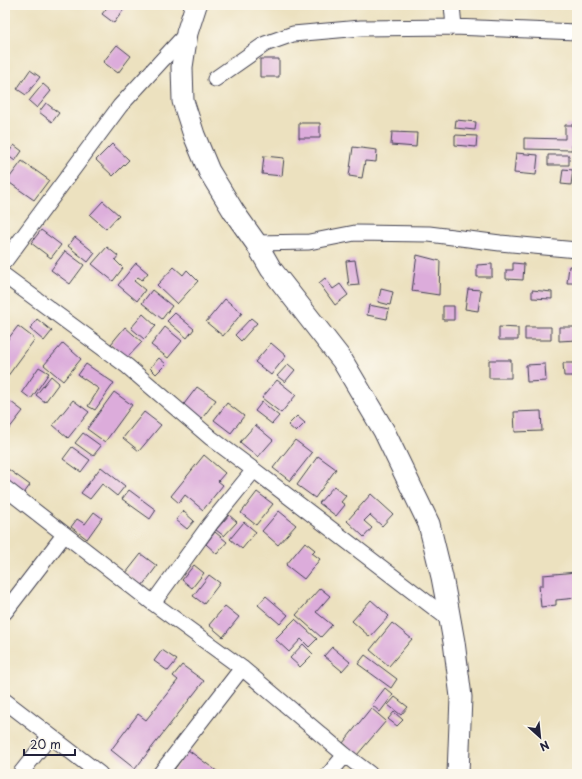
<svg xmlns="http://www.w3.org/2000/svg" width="582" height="779" font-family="'Playpen Sans',sans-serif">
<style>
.building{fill:#dcacdb}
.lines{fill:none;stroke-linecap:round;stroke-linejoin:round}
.minor-casing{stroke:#403f4f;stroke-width:17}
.secondary-casing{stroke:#403f4f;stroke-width:23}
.minor{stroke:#fff;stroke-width:15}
.secondary{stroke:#fff;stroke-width:21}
</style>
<rect width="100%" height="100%" fill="#fbf7ec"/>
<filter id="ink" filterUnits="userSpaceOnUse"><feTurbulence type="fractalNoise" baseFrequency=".025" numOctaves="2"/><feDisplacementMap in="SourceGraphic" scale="8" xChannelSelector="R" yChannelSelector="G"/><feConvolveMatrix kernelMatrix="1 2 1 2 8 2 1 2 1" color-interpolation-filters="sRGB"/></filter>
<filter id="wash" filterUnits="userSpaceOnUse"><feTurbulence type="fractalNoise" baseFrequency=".012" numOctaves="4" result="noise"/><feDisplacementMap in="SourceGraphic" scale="16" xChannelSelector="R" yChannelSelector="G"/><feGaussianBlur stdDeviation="0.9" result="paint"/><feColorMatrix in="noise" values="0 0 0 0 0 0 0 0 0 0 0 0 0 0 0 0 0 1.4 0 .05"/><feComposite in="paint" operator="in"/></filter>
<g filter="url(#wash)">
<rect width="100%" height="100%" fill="#ece1bf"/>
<g id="blocks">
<path class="building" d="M109,5H127L114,23L102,14Z
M117,45L131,56L118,73L103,62Z
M260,59H279V77H260Z
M30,70L40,77L26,95L17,89Z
M43,84L51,91L37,108L29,101Z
M46,103L59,113L52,122L39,112Z
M456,120L476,122L475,130L455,128Z
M299,123H320V138H299Z
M565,125H573L572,150L524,149V138L565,139Z
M392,132L417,133L416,147L391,145Z
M455,135L477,136L476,147L455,145Z
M112,144L129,160L113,176L96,160Z
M14,145L22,151L15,161L7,155Z
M353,147L377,150L376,162L365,161L362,178L349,176Z
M516,153L538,155L536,175L514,173Z
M548,155H569V165H548Z
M264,156L284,158L282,176L262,174Z
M22,161L49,180L34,200L7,181Z
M563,169L573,170L571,185L561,184Z
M103,201L119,215L106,229L90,215Z
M41,230L61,245L51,258L31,243Z
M75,237L95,253L88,262L68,246Z
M107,247L118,256L115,260L123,268L113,281L92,264Z
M65,251L84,265L70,284L51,270Z
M417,255L440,261L439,295L412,291Z
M355,260L359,285L349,286L346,261Z
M136,263L148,273L142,280L138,277L134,281L145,290L137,301L118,285Z
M513,263L524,264L523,280L506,279V270H513Z
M492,264V277H477V265Z
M569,266L577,267V283H567Z
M174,267L183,275L187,270L198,281L177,304L157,285Z
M325,278L333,289L340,284L348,295L335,305L319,283Z
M381,289L393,292L390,305L378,302Z
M468,289L481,290L478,311L465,309Z
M152,290L172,306L162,319L142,303Z
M532,290L552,292V299L532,298Z
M225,299L242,313L223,336L206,322Z
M369,305L389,309L387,319L367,315Z
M443,306H454V320H443Z
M175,313L194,329L187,338L167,321Z
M143,314L156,326L144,339L131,328Z
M251,318L257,323L241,341L235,335Z
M37,319L52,331L44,341L30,329Z
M18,326L35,339L7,377L5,375V343Z
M125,327L142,342L127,358L111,344Z
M165,327L182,341L168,358L151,345Z
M499,327L518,328V340H499Z
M525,327H551V340H525Z
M559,327H577V340L559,341Z
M63,343L81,359L63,381L44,365Z
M271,343L286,356L271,375L255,362Z
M159,358L166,364L156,374L150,368Z
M489,360H511V378H489Z
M563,363H577V376H564Z
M86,364L114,383L95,410L88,406L99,389L78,375Z
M288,364L295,370L285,382L277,376Z
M545,364L546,381L527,382L526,365Z
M39,367L49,373L31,399L22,392Z
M51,376L59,383L45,402L36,395Z
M277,380L296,395L281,413L262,398Z
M197,387L216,400L200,421L181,408Z
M114,392L132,405L105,442L87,429Z
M73,400L89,412L68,438L53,425Z
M11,402L23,411L5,434V410Z
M262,402L279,416L272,424L255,411Z
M227,403L244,416L231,433L214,420Z
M541,411L542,431L515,432L514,412Z
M144,412L161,425L139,451L123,438Z
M297,416L305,423L296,432L288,425Z
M255,425L273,440L258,457L240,442Z
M83,433L101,446L93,456L75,443Z
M295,440L312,453L290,481L273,468Z
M72,447L90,460L81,472L63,459Z
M204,455L225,473L218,481L223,485L203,510L185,495L179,503L171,496Z
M318,456L336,469L315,498L297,485Z
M5,467L30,485L22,496L5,485Z
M101,467L125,486L117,496L102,484L90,499L81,493Z
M334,486L346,496L341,502L345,505L336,516L319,503Z
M129,490L156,510L150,519L122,499Z
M257,492L273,504L256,525L241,513Z
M371,494L393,514L382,526L370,515L364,521L372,528L364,537L347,521Z
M183,511L194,521L187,529L176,520Z
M279,511L296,525L278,545L262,531Z
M94,512L102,518L87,539L71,527L77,519L85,524Z
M229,515L237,522L224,536L216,530Z
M244,522L256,532L242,549L230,539Z
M215,532L227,542L217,554L206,544Z
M305,542L315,550L312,553L320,559L304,579L286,565Z
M141,554L157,566L142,586L126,573Z
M194,565L204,573L192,588L182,580Z
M577,572V598L556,600V605L541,607L539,585H543V575Z
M209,575L220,583L204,604L193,596Z
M320,588L330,596L316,612L332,625L321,637L296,615Z
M266,596L288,615L280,624L258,605Z
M371,600L389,616L370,637L352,621Z
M225,606L239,617L223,637L209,625Z
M295,619L317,639L309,647L301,639L289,652L275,639Z
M392,623L412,639L389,666L370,650Z
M303,644L313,654L300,667L290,658Z
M332,647L350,662L342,671L324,656Z
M162,650L177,660L168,671L154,661Z
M365,655L397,679L391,688L358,664Z
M182,665L204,681L135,769L111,750L138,714L146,720L178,680L173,676Z
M385,688L393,695L380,712L372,705Z
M395,697L408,707L401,715L388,705Z
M371,708L386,721L357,755L343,743Z
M394,712L403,720L397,726L388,719Z
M188,750L218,772L217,774H171Z"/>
</g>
</g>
<g filter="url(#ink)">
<use href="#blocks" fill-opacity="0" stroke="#403f4f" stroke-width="1"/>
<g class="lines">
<defs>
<path id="minor" d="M452,5L454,27
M215,79L265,44L293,34L361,28L454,27L577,32
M256,243L309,242L355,233L429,234L500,243L577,250
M5,261L120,106L187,33
M5,276L127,366L211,438L254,470L450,620
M5,488L153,603L242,668L345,755L370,774
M153,603L211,523L254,470
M5,612L64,535
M5,701L100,774
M20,774L50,736
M160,774L242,668
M329,774L345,755"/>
<path id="secondary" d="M196,5L187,33L182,67L183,101L194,135L209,171L234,212L256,243L271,269L342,360L384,431L429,524L442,577L447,603L454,642L461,697L458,774"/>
</defs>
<use href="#minor" class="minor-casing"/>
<use href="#secondary" class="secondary-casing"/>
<use href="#minor" class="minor"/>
<use href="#secondary" class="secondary"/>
</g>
</g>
<rect width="582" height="779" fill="none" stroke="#fbf7ec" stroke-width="20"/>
<g transform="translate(540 737) rotate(153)" stroke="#fbf7ec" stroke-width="3" paint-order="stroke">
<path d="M0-3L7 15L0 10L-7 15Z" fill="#22223b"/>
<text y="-6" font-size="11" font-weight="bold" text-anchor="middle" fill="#22223b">N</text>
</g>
<path d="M24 749v6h51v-6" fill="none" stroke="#22223b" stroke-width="2"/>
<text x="30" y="749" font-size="12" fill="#22223b" stroke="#fbf7ec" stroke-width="3" paint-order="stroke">20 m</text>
</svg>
